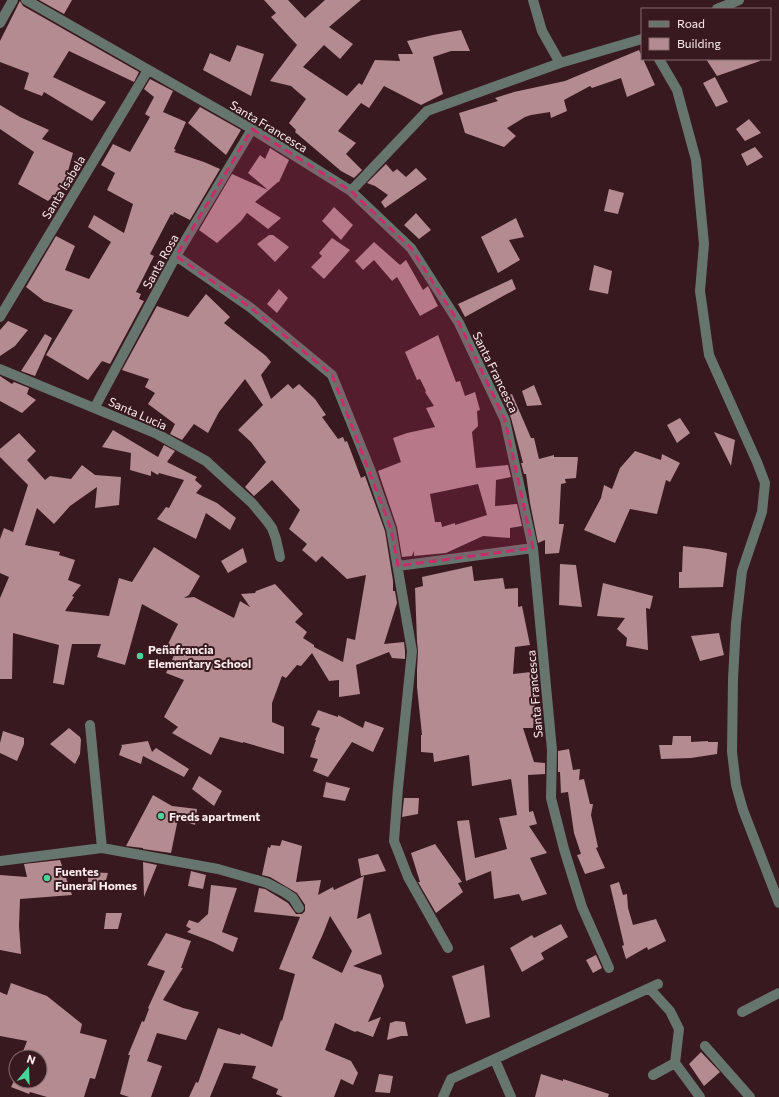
<svg xmlns="http://www.w3.org/2000/svg" width="779" height="1097" font-family="Commissioner,sans-serif">
<style>
.building{fill:#b38b91;fill-rule:evenodd}
.lines{fill:none;stroke-linecap:round;stroke-linejoin:round}
.minor{stroke:#66756d;stroke-width:10}
.marked{fill:#c82d6a;fill-opacity:0.2;stroke:#c82d6a;stroke-width:3;stroke-dasharray:8 5;stroke-linejoin:round}
.poi-dot{fill:#4dd39a;stroke:#38191f;stroke-width:1.5}
.labels{text-anchor:middle;dominant-baseline:central;stroke-width:4;stroke-linejoin:round;paint-order:stroke}
.street-label{font-size:12px;fill:#fcebed;stroke:#38191f}
.poi-label{font-size:12px;font-weight:bold;fill:#fcebed;stroke:#38191f;text-anchor:start}
</style>
<rect width="100%" height="100%" fill="#38191f"/>
<path class="building" d="M39,0H72L64,14Z
M264,0H288L305,18L325,0H361L329,27L353,44L340,59L324,45L303,67L347,96L359,83L362,85L375,60L400,61L398,54H413L407,41L433,35L461,30L470,51H451L433,57L443,94L421,105L384,86L369,108L361,103L338,131L356,143L346,154L362,170L354,178L341,171L295,132L296,130L289,123L306,99L291,86L270,81L297,45L271,17L276,13Z
M20,1L23,6L139,72L134,82L69,51L53,77L106,102L92,121L44,92L42,96L24,89L29,73L0,62V41Z
M237,45L264,54L251,96L203,70L210,53L230,62Z
M639,50L655,85L627,97L621,78L592,88L590,86L564,100L567,111L551,118L550,112L531,115L525,117L507,128L516,136L504,147L465,133L459,113L498,101L495,98L514,92L565,81Z
M706,59H759L760,61L717,76Z
M715,77L728,102L716,107L703,83Z
M150,79L173,91L163,112L186,122L174,149L176,150L174,152L204,162L220,169L190,220L174,212L173,215L171,214L150,254L154,256L136,292L141,294L139,299L144,301L110,364L102,361L88,380L46,355L73,310L44,301L26,287L56,236L75,246L65,270L89,279L111,242L88,227L94,215L124,233L133,204L107,190L115,173L101,165L113,144L130,152L150,117L145,114L154,97L144,89Z
M0,105L20,117L49,130L42,139L73,153L64,186L48,201L18,184L34,152L0,129Z
M200,107L241,130L226,155L188,123Z
M749,119L761,133L745,141L736,129Z
M755,147L763,157L747,166L741,154Z
M270,148L289,160L279,182H278L255,202L281,218L268,229L247,213L241,221L217,243L199,230L232,174L268,190L248,173L260,155L265,159Z
M386,164L393,172L397,169L406,177L416,168L427,179L385,208L381,202L388,195L375,186L367,183Z
M609,189L624,193L618,214L604,211Z
M334,207L353,225L341,240L322,221Z
M416,213L431,230L419,239L404,225Z
M516,218L524,237L509,240L520,260L498,273L481,237Z
M269,235H273L289,247L275,262L257,244Z
M332,238L350,250L324,279L311,267L322,256L319,253Z
M374,242L400,265L406,260L423,290L428,286L438,306L420,316L397,277L392,281L374,260L363,270L355,261Z
M594,265L612,271L608,294L589,290Z
M512,279L516,289L465,317L458,304Z
M279,289L288,298L277,313L267,304Z
M206,294L230,317L224,323L266,356L271,362L261,375L271,399L288,384L293,389L299,384L315,399L326,415L322,417L338,439L343,437L345,442L347,441L361,478L365,476L385,531L393,581V591H395L397,603L384,644L404,642L405,651V659L392,658L389,652L356,665L360,694L339,697V680L329,681L312,653L301,666L297,665L286,678L282,676L272,703V722L284,727V754L243,742V743L220,737L211,755L172,733L178,727L164,717L184,680L166,673L175,653L166,648L178,624L142,604L125,665L97,657L101,644H72L64,685L53,683L59,645L13,633L12,679H0V598L9,577L0,573V539L4,528L13,532L28,485L0,457V449L19,433L36,451L27,460L45,480L50,476L71,479L82,465L95,475L121,477L119,505L95,508L97,487L70,506L54,524L37,508L25,545L60,552L59,555L75,560L68,580L81,585L72,596L74,597L65,611L109,616L119,578L132,582L154,547L200,576L189,595L184,598L194,597L234,618L240,601L250,607L241,594L255,593L256,591L275,584L303,614L295,622L307,632L303,638L314,645V647L343,662L347,638L355,640L366,575L347,579L322,556L316,562L302,550L307,544L289,529L300,510L272,480L254,496L245,487L266,462L251,442L238,430L263,405L245,379L219,412L208,433L194,424L182,440L170,434L175,424L148,404L155,393L145,387L149,379L122,370L157,306L188,317Z
M8,321L28,330L15,346L0,356V330Z
M45,334L52,338L35,376L21,371Z
M438,335L456,382L460,381L465,396L475,392L480,410L477,411L478,426L472,432L476,468L508,465L511,477L496,480L495,506L517,504L522,526L510,528V538L483,536L446,553L414,556V551L412,556L402,557L397,527L378,471L401,462L393,438L407,433L435,427L426,408L434,406L425,392L426,391L420,379L417,380L405,352ZM478,484L487,515L455,525V523L442,527L441,522H435L430,494Z
M0,376L12,384L14,382L29,388L27,394L36,400L22,413L0,401Z
M534,385L542,405L527,406L522,391Z
M512,394L531,438H534L539,459L554,455V457H578L576,478L565,479L566,483L561,484L559,524H564L559,553L545,554V540L538,543L530,503L526,474H524L521,463H523L511,418L502,398Z
M680,418L690,433L677,443L667,425Z
M113,430L158,457L164,445L175,451L167,462L197,477L195,480L202,486L196,493L217,503L236,518L230,530L206,513L196,539L157,519L166,507L169,508L184,480L159,473L158,475L151,471V476L130,470L131,453L102,447Z
M714,432L735,440L731,466Z
M635,451L661,460L662,454L680,463L670,482L666,480L657,514L630,509L615,543L584,530L601,498L604,485L612,489L620,468Z
M683,546L708,549L727,553L723,587L679,588V572H682Z
M243,548L247,562L228,573L221,561Z
M560,564L576,565L582,607L559,605Z
M472,566L474,581L503,578L505,589L518,588V607L522,606L530,645L515,647L513,674L531,672V682H534L535,711L533,728H523L534,762L545,763V774L528,775L529,812L533,811L537,824L529,826L547,853L530,858L547,894L522,901L519,894L494,899L491,871L466,881L457,821L469,820L475,858L507,849L499,818L517,815L511,779L472,786L469,755L434,762L433,753L421,752V735H422L417,687V670L418,651L417,641L415,588L423,586L422,577Z
M603,583L653,596L650,609L646,608L648,650L626,646L627,638L617,629L625,618L597,616Z
M719,633L724,655L700,661L691,636Z
M318,710L338,717V715L363,728L365,721L384,728L373,752L352,742L328,777L313,771L318,759L310,757L316,740H315L320,728L311,725Z
M69,728L80,737L81,740L80,754L75,764L50,744Z
M3,731L24,738V744L17,761L0,753V743Z
M673,736H691V742L708,741V742H718L717,754L691,758L661,759L659,745H672Z
M148,741L152,752L156,748L189,769L184,777L143,756L141,764L119,755L122,746L121,745Z
M569,749L573,770L580,769L579,780L584,779L590,804H593L591,815L598,847L596,848L605,868L585,874L577,855L581,854L574,833L568,792L561,793L560,772H558V751Z
M199,776L222,791L214,806L192,789Z
M326,782L350,788L345,801L323,797Z
M153,795L172,806L197,809L195,825L178,819L171,853L143,849V848L126,846Z
M404,798H419L418,814L402,817Z
M282,840L302,846L296,882L321,880L318,895L333,887L334,890L364,876L357,919L370,913L382,954L353,966L381,975L384,986L368,1022L381,1017L373,1037L357,1031L355,1032L335,1023L325,1050L351,1061L358,1073L353,1085L341,1079L334,1097H283L276,1094L278,1089L252,1078L256,1066L224,1063L210,1097H189L196,1082L198,1083L218,1028L240,1035L241,1033L272,1047L281,1020L282,1021L295,974L279,969L300,917L254,912L259,888L265,889L288,903L296,914H302L305,911V905L297,893L270,877L262,875L268,847L270,848L271,845L280,846ZM330,916L352,951L342,973L312,958L323,934Z
M435,844L462,882L458,883L463,892L436,913L418,882H420L411,853Z
M378,854L386,871L361,876L358,859Z
M60,860L72,895L20,899L19,926L21,954L0,950V875L27,877L24,864Z
M143,862L157,865L144,897Z
M191,871L206,875L203,889L188,886Z
M88,872L108,873L104,887H88Z
M619,882L623,895L627,894L628,908L633,925L656,919L666,941L648,950L647,947L626,959L622,946L624,945L610,885Z
M211,885L237,888L222,932L238,938L233,952L213,942L187,932L191,929L186,926L189,920L198,923L208,914Z
M106,913H122L118,929H104Z
M561,924L568,937L541,953L544,959L522,972L510,948L532,935L534,938Z
M166,933L191,941L181,968H183L163,1000L183,1008L199,1012L186,1040L157,1033L147,1061L162,1066L151,1097H129L120,1094L130,1055H128L142,1021L144,1022L149,1009L148,1008L165,971L147,965Z
M596,955L602,968L593,973L586,960Z
M484,965L490,1017L466,1024L452,976Z
M11,983L47,996L82,1024L80,1033L107,1040L95,1079L90,1078L84,1097H47L30,1092L29,1094L11,1087L16,1077L13,1076L16,1069V1081H40V1057H21L27,1041L0,1036V992L7,995Z
M396,1021L405,1022L408,1036H401L387,1040L390,1023Z
M701,1052L720,1072L704,1086L689,1064Z
M379,1074L393,1076L390,1093L375,1092Z
M541,1074L563,1081V1079L609,1094L608,1097H535Z"/>
<g class="lines">
<path class="minor" d="M26,0L252,129L351,191L411,248L459,323L505,420L533,548L552,750L551,798L564,849L582,907L609,968
M533,0L542,31L560,63
M717,9L739,0
M0,23L13,0
M659,59L677,90L696,160L704,244L700,291L709,355L757,462L765,483L762,512L742,571L736,623L733,679L732,752L736,785L743,810L779,903
M351,191L427,111L560,63L642,39
M176,256L251,308L332,375L370,469L391,529L412,651L398,788L394,841L408,877L448,948
M0,317L148,70
M0,369L157,434L206,461L252,503L267,521L272,528L276,539L280,557
M95,407L176,256L252,129
M398,566L533,548
M102,848L218,869L267,883L284,892L293,898L299,908
M0,861L102,848L90,725
M650,989L670,1011L679,1029L675,1063L700,1097
M742,1012L779,993
M705,1046L750,1097
M495,1060L511,1097
M653,1075L675,1063
M443,1097L451,1079L658,984"/>
</g>
<path class="marked" d="M252,129L351,191L411,248L459,323L505,420L533,548L398,566L391,529L332,375L251,308L176,256Z"/>
<g class="poi-dot">
<circle cx="140" cy="656" r="4"/>
<circle cx="161" cy="816" r="4"/>
<circle cx="47" cy="878" r="4"/>
</g>
<g class="labels">
<g class="street-label">
<text transform="translate(269 126) rotate(31)">Santa Francesca</text>
<text transform="translate(63 187) rotate(-59)">Santa Isabela</text>
<text transform="translate(160 261) rotate(-61)">Santa Rosa</text>
<text transform="translate(496 372) rotate(64)">Santa Francesca</text>
<text transform="translate(138 413) rotate(24)">Santa Lucia</text>
<text transform="translate(534 694) rotate(-95)">Santa Francesca</text>
</g>
<g class="poi-label">
<text x="148" y="649">Peñafrancia<tspan x="148" dy="14">Elementary School</tspan></text>
<text x="169" y="816">Freds apartment</text>
<text x="55" y="871">Fuentes<tspan x="55" dy="14">Funeral Homes</tspan></text>
</g>
</g>
<rect x="641" y="8" width="130" height="52" fill="#38191f" stroke="#866d71"/>
<rect x="649" y="21" width="20" height="6" fill="#66756d" stroke="#866d71"/>
<text x="677" y="28" font-size="12" fill="#fcebed">Road</text>
<rect x="649" y="38" width="20" height="12" fill="#b38b91" stroke="#866d71"/>
<text x="677" y="48" font-size="12" fill="#fcebed">Building</text>
<g transform="translate(28 1069) rotate(19)"><circle r="19" fill="#38191f" stroke="#866d71"/>
<path d="M0-3L7 15L0 10L-7 15Z" fill="#4dd39a"/>
<text y="-6" font-size="11" font-weight="bold" text-anchor="middle" fill="#fcebed">N</text>
</g>
</svg>
